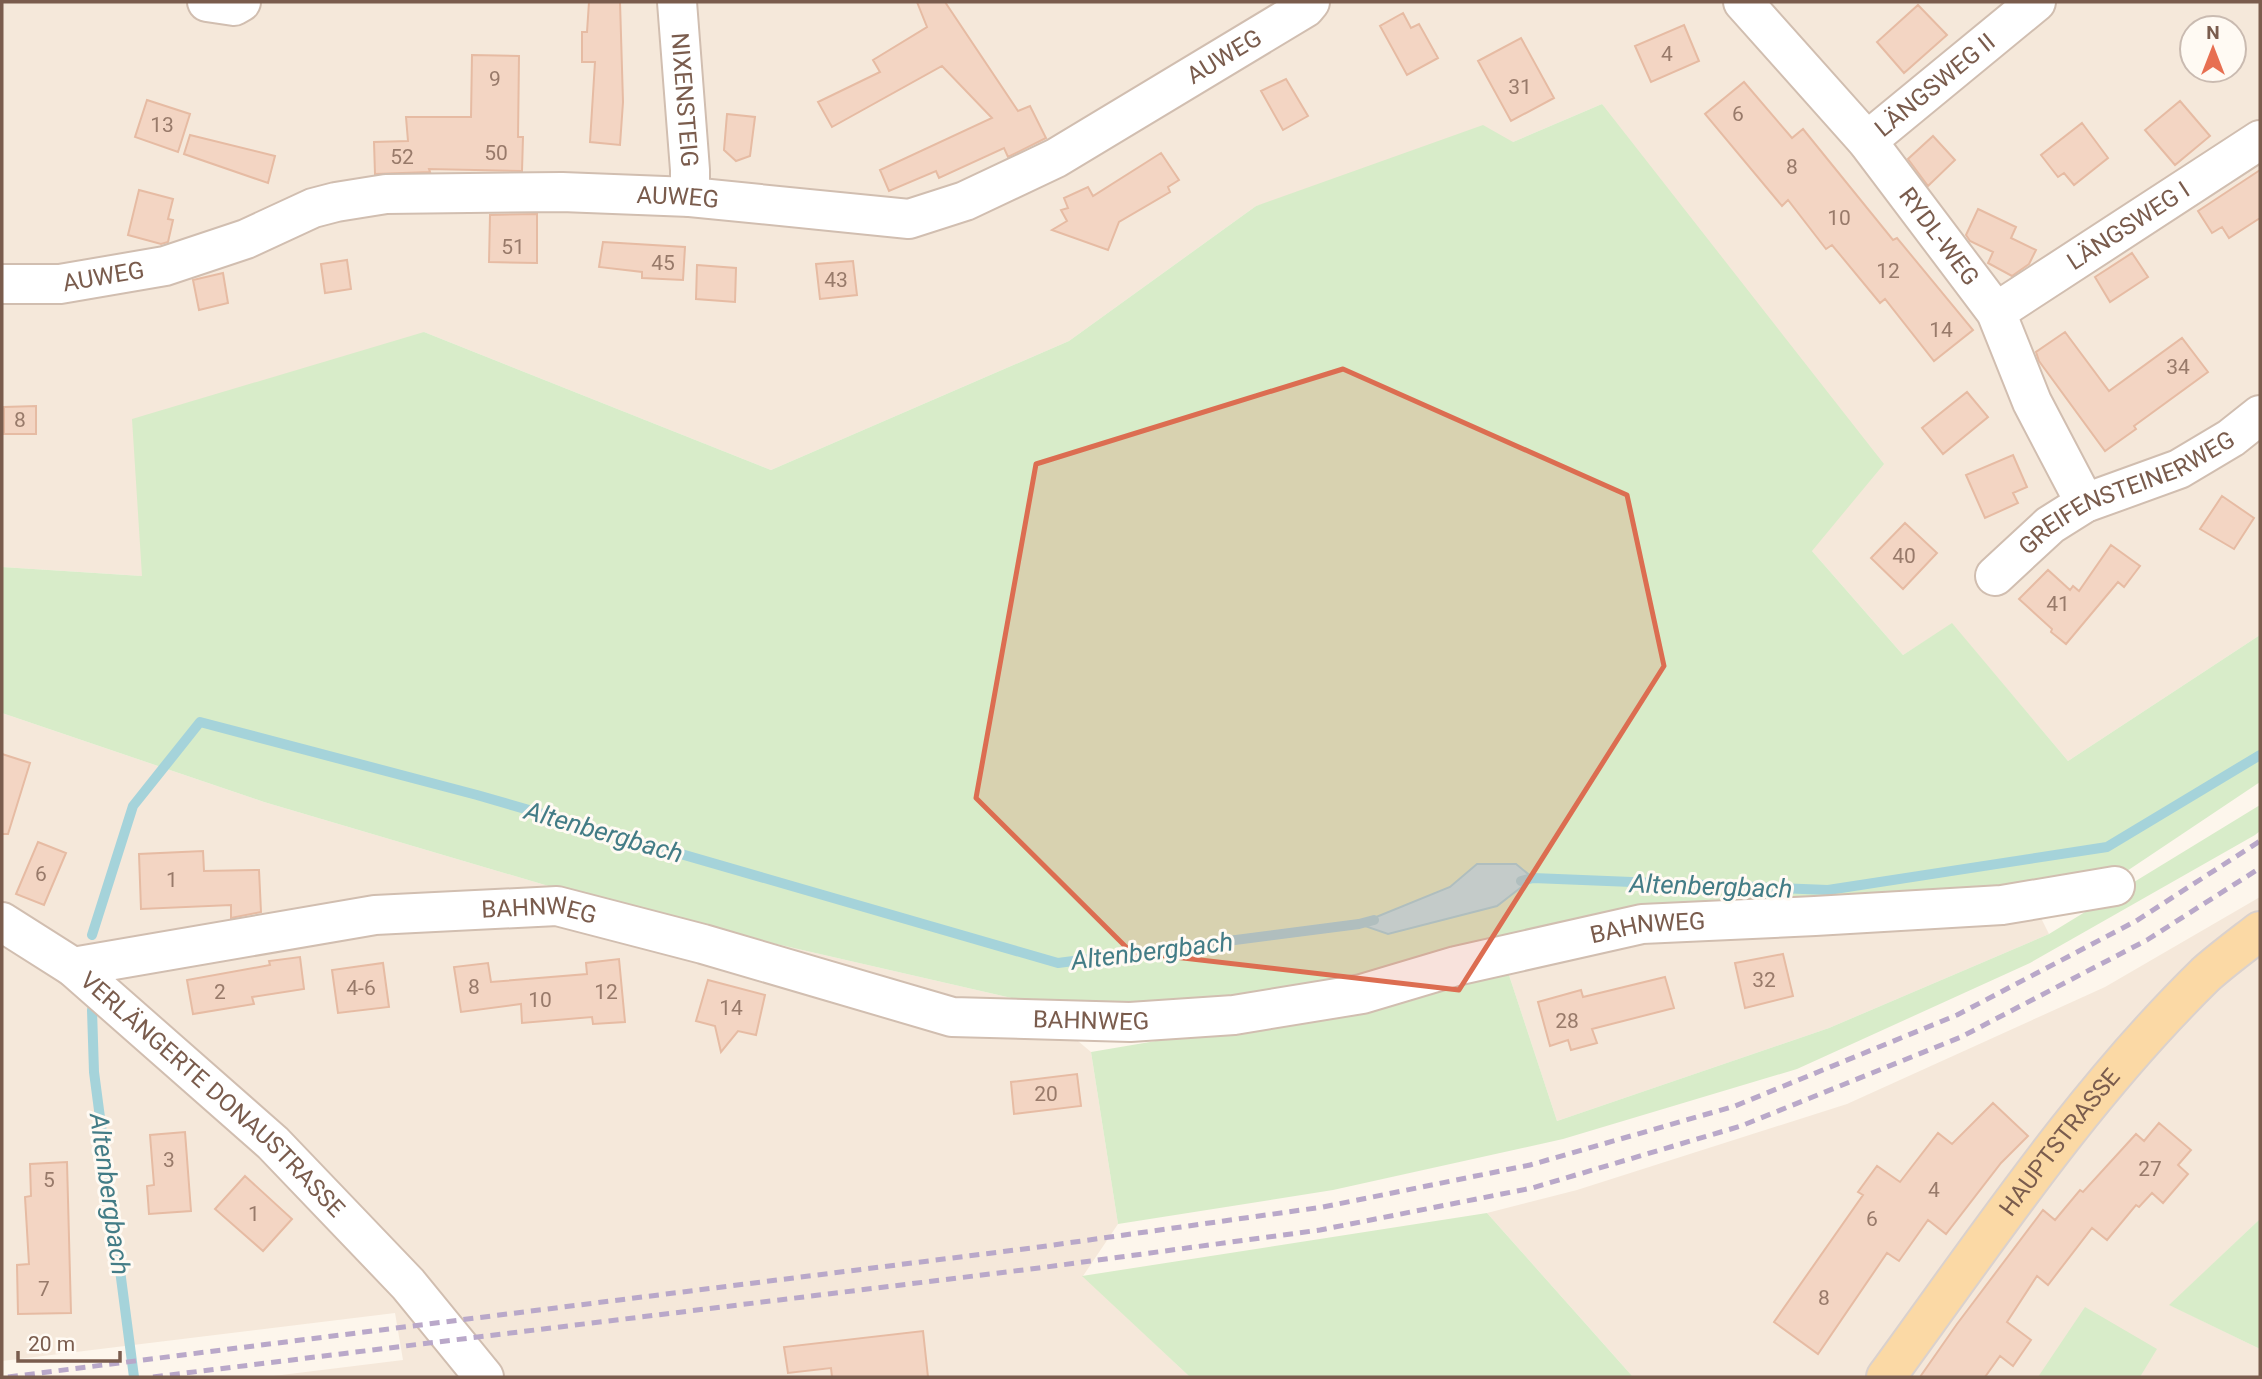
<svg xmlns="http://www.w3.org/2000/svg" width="2262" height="1379" font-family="Roboto,sans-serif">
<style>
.residential{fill:#f5e8da;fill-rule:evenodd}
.green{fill:#d8ecc9}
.water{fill:#bfe3e8;stroke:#a5d3da;stroke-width:2}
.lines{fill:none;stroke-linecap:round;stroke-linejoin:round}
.stream{stroke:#a5d3da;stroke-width:10}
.building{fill:#f3d5c3;stroke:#e6bba3;stroke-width:2}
.minor-casing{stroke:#d1beb0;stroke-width:42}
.major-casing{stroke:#dad1cd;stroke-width:42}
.minor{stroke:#fff;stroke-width:38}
.major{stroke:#fbd9a5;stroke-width:38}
.rail{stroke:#b9a8c9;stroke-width:5;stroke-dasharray:10 7;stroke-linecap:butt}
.marked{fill:#dc6d51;fill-opacity:0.2;stroke:#dc6d51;stroke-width:5;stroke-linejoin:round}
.labels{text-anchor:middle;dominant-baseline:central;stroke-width:6;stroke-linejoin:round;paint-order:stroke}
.number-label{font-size:21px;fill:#987a6a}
.street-label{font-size:24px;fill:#7a5c4d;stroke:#fffaf3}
.water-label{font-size:26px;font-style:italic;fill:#437c86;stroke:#fffaf3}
</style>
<rect width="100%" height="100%" fill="#fdf6ec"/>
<path class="residential" d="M2,2H2260V635L2068,761L1952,624L1903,655L1812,551L1602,104L1513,142L1256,206L1069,341L771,470L424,332L142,576L2,567ZM2192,28H2234V70H2192Z
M2,713L264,802L633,911L1033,1003L1091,1052L1118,1224L1083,1276L1190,1377H265L403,1360L395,1313L2,1361Z
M2260,897V1219L2170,1305L2260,1349V1377H1633L1487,1213L1577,1190L1847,1104L2105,987Z
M2038,912L2049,934L1829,1028L1557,1121L1506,966L1594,949Z"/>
<path class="green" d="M1602,104L1884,464L1812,551L1903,655L1952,623L2068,761L2260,635V782L2121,875L1410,964L1226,1004L1033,1003L633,911L264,802L2,713V567L142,576L132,419L424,332L771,470L1069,341L1256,206L1483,125L1513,142Z
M2260,805V831L2255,835L2030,963L1797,1069L1563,1139L1333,1190L1118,1224L1091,1052L1355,1007L1506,966L1557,1121L1829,1028L2049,934Z
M1487,1213L1633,1377H1190L1082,1276Z
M2260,1219V1349L2169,1305Z
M2085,1307L2157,1349L2140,1377H2038Z"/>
<path class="water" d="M1477,864H1516L1533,878L1497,906L1388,934L1359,924L1450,887Z"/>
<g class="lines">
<path class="stream" d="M1521,881L1533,878L1828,890L2107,847L2260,755
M92,935L133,806L200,722L477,795L1058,963L1359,924L1374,920
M92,1010L94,1072L134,1377"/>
</g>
<path class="building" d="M589,2H620L623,102L620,145L590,142L595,62H582V32H587Z
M917,2H945L1018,111L1030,106L1046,138L1008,157L1004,148L939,178L936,171L889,191L880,170L992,118L942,66L832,127L818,102L880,72L873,60L927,27Z
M1918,5L1947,35L1904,73L1877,42Z
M1403,13L1411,28L1419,24L1438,58L1407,75L1380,26Z
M1684,25L1699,61L1651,82L1635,46Z
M1521,38L1554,98L1511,121L1478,61Z
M472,55L519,56L518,137H523L522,171L429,169L430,172L375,174L374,142L408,141L406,117H471Z
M1286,79L1308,116L1283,130L1261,91Z
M1744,82L1792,138L1803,129L1893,240L1897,238L1973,330L1934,361L1885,299L1880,303L1832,245L1826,249L1788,200L1782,206L1705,114Z
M147,100L190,114L178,152L135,137Z
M2180,101L2210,136L2175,165L2145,130Z
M727,114L755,117L750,156L736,161L724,150Z
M2082,123L2108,158L2074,185L2064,173L2058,177L2041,155Z
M190,135L275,156L268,183L184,154Z
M1933,136L1955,160L1928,186L1908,159Z
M1161,153L1179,180L1168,187L1170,192L1119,222L1108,250L1052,230L1067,221L1061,210L1068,208L1064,198L1088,187L1093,196Z
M2260,170V218L2229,238L2222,227L2212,233L2198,211Z
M139,190L173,199L168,219L173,220L168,242L161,244L128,235Z
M1978,209L2016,227L2011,238L2036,250L2029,264L2012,276L1988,263L1993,252L1970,241L1966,235Z
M537,214V263L489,262L490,215Z
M603,242L685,247L683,280L642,278V272L599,267Z
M2132,253L2148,277L2110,302L2095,277Z
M347,260L351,289L325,293L321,264Z
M853,261L857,295L820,299L816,264Z
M697,265L736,268L735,302L696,299Z
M223,273L228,303L199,310L193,280Z
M2065,332L2109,391L2182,338L2208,372L2134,426L2136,429L2105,451L2039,361L2036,352Z
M1967,392L1988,417L1943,454L1922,428Z
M36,406V434H4V407Z
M2013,455L2027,487L2013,493L2018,503L1985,518L1966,475Z
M2222,496L2254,518L2234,549L2200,529Z
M1905,523L1937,553L1903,589L1871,558Z
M2111,545L2140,566L2124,587L2118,582L2066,644L2051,632L2052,629L2019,599L2048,570L2070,590L2073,586L2079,591Z
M2,754L30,763L8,834H2Z
M38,842L66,853L44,905L16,894Z
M203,851L204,871L259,870L261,912L231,918V905L141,909L139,854Z
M1783,954L1793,996L1745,1008L1735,963Z
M300,957L304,989L252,997L254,1004L193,1014L187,980L270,965L269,961Z
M619,959L625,1022L593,1024L592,1017L522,1023L521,1004L461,1012L454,967L488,963L491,982L587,974L586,963Z
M383,963L389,1007L338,1013L332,970Z
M1665,977L1674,1008L1592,1029L1597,1043L1571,1050L1568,1040L1550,1046L1538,1002L1581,990L1583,997Z
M708,980L765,995L756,1035L738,1031L721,1052L715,1026L696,1021Z
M1077,1074L1081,1106L1014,1114L1011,1082Z
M1993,1103L2028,1136L2001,1163L1946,1234L1928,1220L1899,1261L1887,1253L1818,1354L1774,1322L1863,1195L1858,1192L1877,1166L1900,1182L1938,1133L1952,1144Z
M2159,1123L2191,1150L2178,1165L2188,1174L2163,1203L2152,1193L2139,1207L2136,1205L2107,1240L2092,1228L2048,1285L2037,1276L2007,1322L2031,1340L2013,1366L2000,1356L1985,1377H1920L1957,1324L2043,1210L2055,1220L2080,1190L2083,1192L2136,1134L2144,1141Z
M185,1132L191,1211L149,1214L147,1186L154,1185L150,1135Z
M67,1162L71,1313L18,1314L17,1265L29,1264L25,1197L31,1196L30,1164Z
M245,1176L292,1219L263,1251L215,1209Z
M923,1331L928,1377H832L831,1368L788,1373L784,1347Z"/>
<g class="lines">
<defs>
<g id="minor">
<path d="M207,2L234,6L241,2"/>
<path id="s1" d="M677,2L690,170V197"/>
<path id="s2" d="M1743,2L1867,141L1996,312L2032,402L2085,503"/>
<path id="s3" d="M1867,141L2036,2"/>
<path id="s4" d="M2,284H60L165,266L246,239L313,208L336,202L386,194L562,192L690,197L909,219L965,201L1056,158L1305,8L1310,2"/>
<path id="s5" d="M1996,312L2260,140"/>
<path id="s6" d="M1995,576L2050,525L2085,503L2179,469L2231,438L2260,415"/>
<path id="s7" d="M2,922L73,967L273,1143L408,1284L484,1377"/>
<path id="s8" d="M73,967L375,915L557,906L703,944L952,1017L1130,1022L1234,1015L1362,994L1456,966L1642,924L1815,916L2002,905L2115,886"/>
</g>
<g id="major">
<path id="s9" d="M1886,1377C1987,1239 2083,1094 2206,974C2223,959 2242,945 2260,931"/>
</g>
</defs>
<use href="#minor" class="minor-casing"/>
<use href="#major" class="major-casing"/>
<use href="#minor" class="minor"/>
<use href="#major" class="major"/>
<path class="rail" d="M8,1377L1039,1247L1323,1207L1530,1165L1735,1106L1957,1015L2136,921L2260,841
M153,1377L1039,1268L1320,1230L1532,1188L1741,1126L1961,1037L2147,940L2260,868"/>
</g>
<path class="marked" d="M1343,369L1627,495L1664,666L1459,990L1131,952L976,798L1036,464Z"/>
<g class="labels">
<g class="number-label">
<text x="1667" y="54">4</text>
<text x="495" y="79">9</text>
<text x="1520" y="87">31</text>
<text x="1738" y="114">6</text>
<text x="162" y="125">13</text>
<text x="496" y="153">50</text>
<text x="402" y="157">52</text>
<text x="1792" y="167">8</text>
<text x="1839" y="218">10</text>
<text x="513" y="247">51</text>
<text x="663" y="263">45</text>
<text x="1888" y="271">12</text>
<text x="836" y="280">43</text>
<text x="1941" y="330">14</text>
<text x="2178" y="367">34</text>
<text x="20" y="420">8</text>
<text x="1904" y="556">40</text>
<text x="2058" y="604">41</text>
<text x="41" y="874">6</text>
<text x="172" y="880">1</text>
<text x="1764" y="980">32</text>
<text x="474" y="987">8</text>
<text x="361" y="988">4-6</text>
<text x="220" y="992">2</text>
<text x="606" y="992">12</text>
<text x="540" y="1000">10</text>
<text x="731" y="1008">14</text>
<text x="1567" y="1021">28</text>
<text x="1046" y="1094">20</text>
<text x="169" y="1160">3</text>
<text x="2150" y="1169">27</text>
<text x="49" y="1180">5</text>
<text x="1934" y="1190">4</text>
<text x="254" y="1214">1</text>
<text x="1872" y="1219">6</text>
<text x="44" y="1289">7</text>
<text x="1824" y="1298">8</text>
</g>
<g class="street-label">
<text stroke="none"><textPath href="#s4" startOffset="1278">AUWEG</textPath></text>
<text stroke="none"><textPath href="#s3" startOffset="88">LÄNGSWEG II</textPath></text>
<text stroke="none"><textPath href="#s1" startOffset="98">NIXENSTEIG</textPath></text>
<text stroke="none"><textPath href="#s4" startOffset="690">AUWEG</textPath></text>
<text stroke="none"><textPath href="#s5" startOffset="158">LÄNGSWEG I</textPath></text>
<text stroke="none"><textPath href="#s2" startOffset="306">RYDL-WEG</textPath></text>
<text stroke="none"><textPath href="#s4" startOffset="102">AUWEG</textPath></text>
<text stroke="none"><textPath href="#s6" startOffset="158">GREIFENSTEINERWEG</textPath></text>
<text stroke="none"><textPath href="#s8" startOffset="471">BAHNWEG</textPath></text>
<text stroke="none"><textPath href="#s8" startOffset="1605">BAHNWEG</textPath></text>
<text stroke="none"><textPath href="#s8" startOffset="1038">BAHNWEG</textPath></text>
<text stroke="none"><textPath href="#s7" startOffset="273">VERLÄNGERTE DONAUSTRASSE</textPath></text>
<text stroke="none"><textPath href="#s9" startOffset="292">HAUPTSTRASSE</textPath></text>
</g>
<g class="water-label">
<text transform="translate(604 832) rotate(16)">Altenbergbach</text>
<text transform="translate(1711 886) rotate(2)">Altenbergbach</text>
<text transform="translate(1152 951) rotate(-7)">Altenbergbach</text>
<text transform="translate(110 1194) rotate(82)">Altenbergbach</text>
</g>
</g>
<rect width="2262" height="1379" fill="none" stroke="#7a5c4d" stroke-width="7"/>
<g transform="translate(2213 49)"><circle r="33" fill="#fffaf3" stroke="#cabbb1" stroke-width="2"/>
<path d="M0-5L12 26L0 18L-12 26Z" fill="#e76f51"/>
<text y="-10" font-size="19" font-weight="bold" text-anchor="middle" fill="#7a5c4d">N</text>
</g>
<path d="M18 1351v10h102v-10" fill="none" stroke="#7a5c4d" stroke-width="3.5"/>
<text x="28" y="1351" font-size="21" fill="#7a5c4d" stroke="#fffaf3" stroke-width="5" paint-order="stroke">20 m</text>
</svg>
